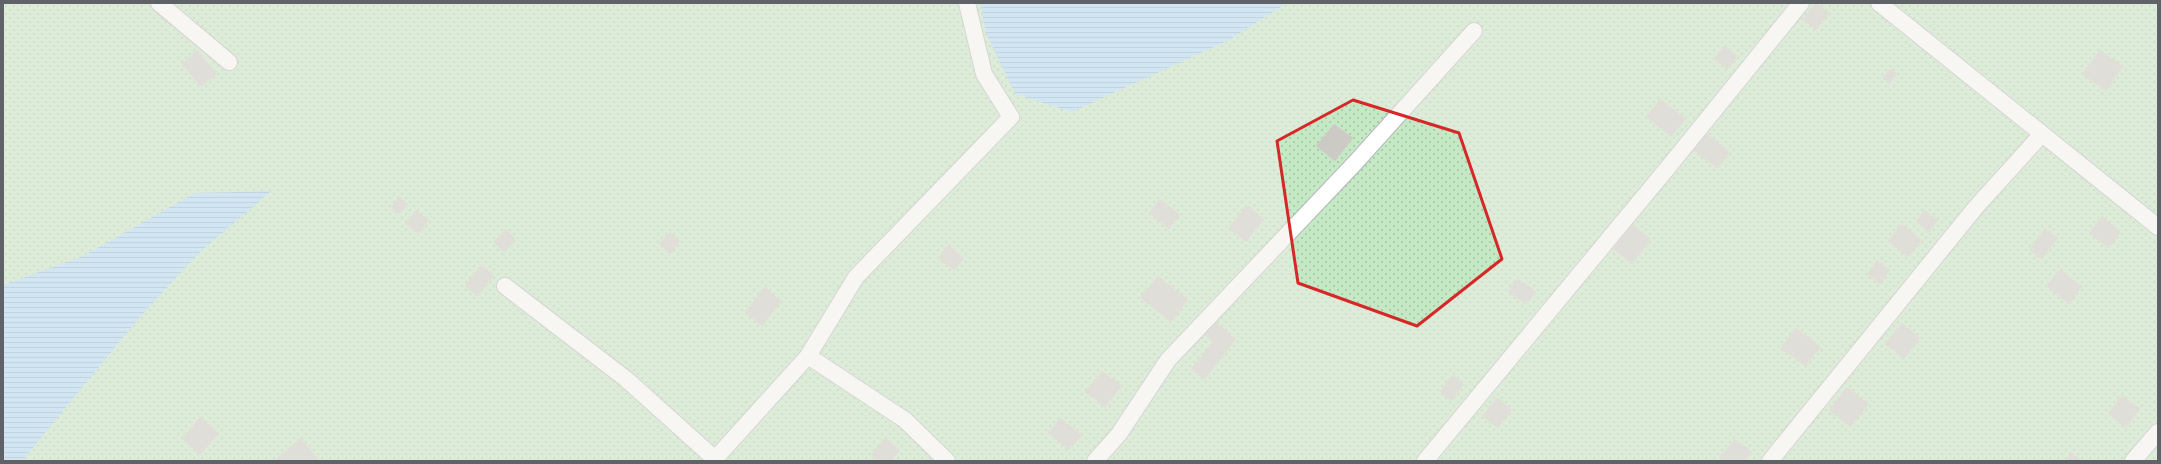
<svg xmlns="http://www.w3.org/2000/svg" width="2161" height="464" font-family="'Exo 2',sans-serif">
<style>
.park{fill:url(#park-dots)}
.water{fill:url(#water-rules)}
.building{fill:#cccac5;stroke:#d6d1c6}
.lines{fill:none;stroke-linecap:round;stroke-linejoin:round}
.lane-casing{stroke:#b5b8bc;stroke-width:18}
.lane{stroke:#fff;stroke-width:16}
.marked{fill:none;stroke:#d62828;stroke-width:3;stroke-linejoin:round}
</style>
<defs>
<pattern id="park-dots" width="8" height="8" patternUnits="userSpaceOnUse"><rect width="8" height="8" fill="#c5e8c5"/><path d="M2 2h.1M6 6h.1" fill="none" stroke="#a3c0a4" stroke-width="1.8" stroke-linecap="round"/></pattern>
<pattern id="water-rules" width="6" height="5" patternUnits="userSpaceOnUse"><rect width="6" height="5" fill="#aadaff"/><path d="M0 2.5h6" fill="none" stroke="#8eb4d2"/></pattern>
</defs>
<rect width="100%" height="100%" fill="#f1efe8"/>
<path class="park" d="M3,3H2158V461H3Z"/>
<path class="water" d="M980,3H1287L1229,40L1072,112L1015,94L986,33Z
M271,191L199,253L140,317L22,461H3V285L83,256L195,193Z"/>
<path class="building" d="M1816,3L1829,13L1816,30L1803,20Z
M1724,46L1738,56L1727,69L1714,59Z
M197,50L217,74L201,87L182,64Z
M2100,50L2123,66L2106,91L2082,74Z
M1890,69L1897,74L1889,84L1882,78Z
M1660,99L1686,119L1671,137L1646,117Z
M1334,124L1353,138L1335,161L1316,146Z
M1705,132L1730,152L1717,168L1692,149Z
M400,197L408,205L398,215L391,207Z
M1160,199L1180,215L1169,229L1149,213Z
M1247,205L1264,219L1246,242L1229,228Z
M416,210L429,220L418,234L406,224Z
M1924,210L1938,220L1929,232L1916,222Z
M2102,216L2121,232L2109,248L2089,233Z
M1901,224L1922,240L1908,257L1888,241Z
M1633,225L1651,239L1632,264L1613,249Z
M2045,228L2058,238L2041,259L2029,250Z
M506,229L516,240L504,252L493,242Z
M670,232L680,241L670,254L659,244Z
M948,245L964,258L954,270L938,258Z
M1877,260L1890,270L1880,284L1867,274Z
M481,265L494,275L477,296L465,286Z
M2060,269L2082,287L2069,304L2046,286Z
M1158,276L1188,300L1171,322L1140,298Z
M1518,278L1536,292L1526,305L1508,291Z
M765,287L781,301L762,326L745,312Z
M1214,321L1236,339L1204,380L1191,369L1213,342L1203,334Z
M1902,323L1920,338L1904,359L1885,344Z
M1796,328L1821,347L1805,366L1781,348Z
M1102,371L1122,386L1105,407L1085,392Z
M1453,375L1464,384L1451,401L1440,392Z
M1847,387L1869,404L1850,427L1829,410Z
M2122,395L2140,409L2126,428L2108,414Z
M1497,398L1512,410L1498,428L1482,416Z
M200,417L219,433L200,455L182,439Z
M1060,418L1082,435L1069,450L1048,433Z
M301,438L318,459L315,461H278L276,459Z
M885,438L900,450L891,461H879L871,455Z
M1735,439L1752,452L1745,461H1724L1719,458Z
M2072,453L2082,461H2065Z"/>
<g class="lines">
<defs>
<path id="lane" d="M159,3L229,62
M1879,3L2158,227
M505,286L626,379L715,459
M808,356L905,420L947,461
M713,461L808,356L856,277L1011,117L984,74L967,3
M1095,461L1119,434L1168,360L1355,163L1474,31
M1425,461L1670,165L1801,3
M1770,461L1976,207L2042,134
M2133,461L2158,432"/>
</defs>
<use href="#lane" class="lane-casing"/>
<use href="#lane" class="lane"/>
</g>
<path d="M0 0H2161V464H0ZM1353,100L1459,133L1502,259L1417,326L1298,283L1277,141Z" fill="#f1efe8" fill-opacity=".55" fill-rule="evenodd"/>
<path class="marked" d="M1353,100L1459,133L1502,259L1417,326L1298,283L1277,141Z"/>
<rect width="2161" height="464" fill="none" stroke="#5f6368" stroke-width="8"/>
</svg>
